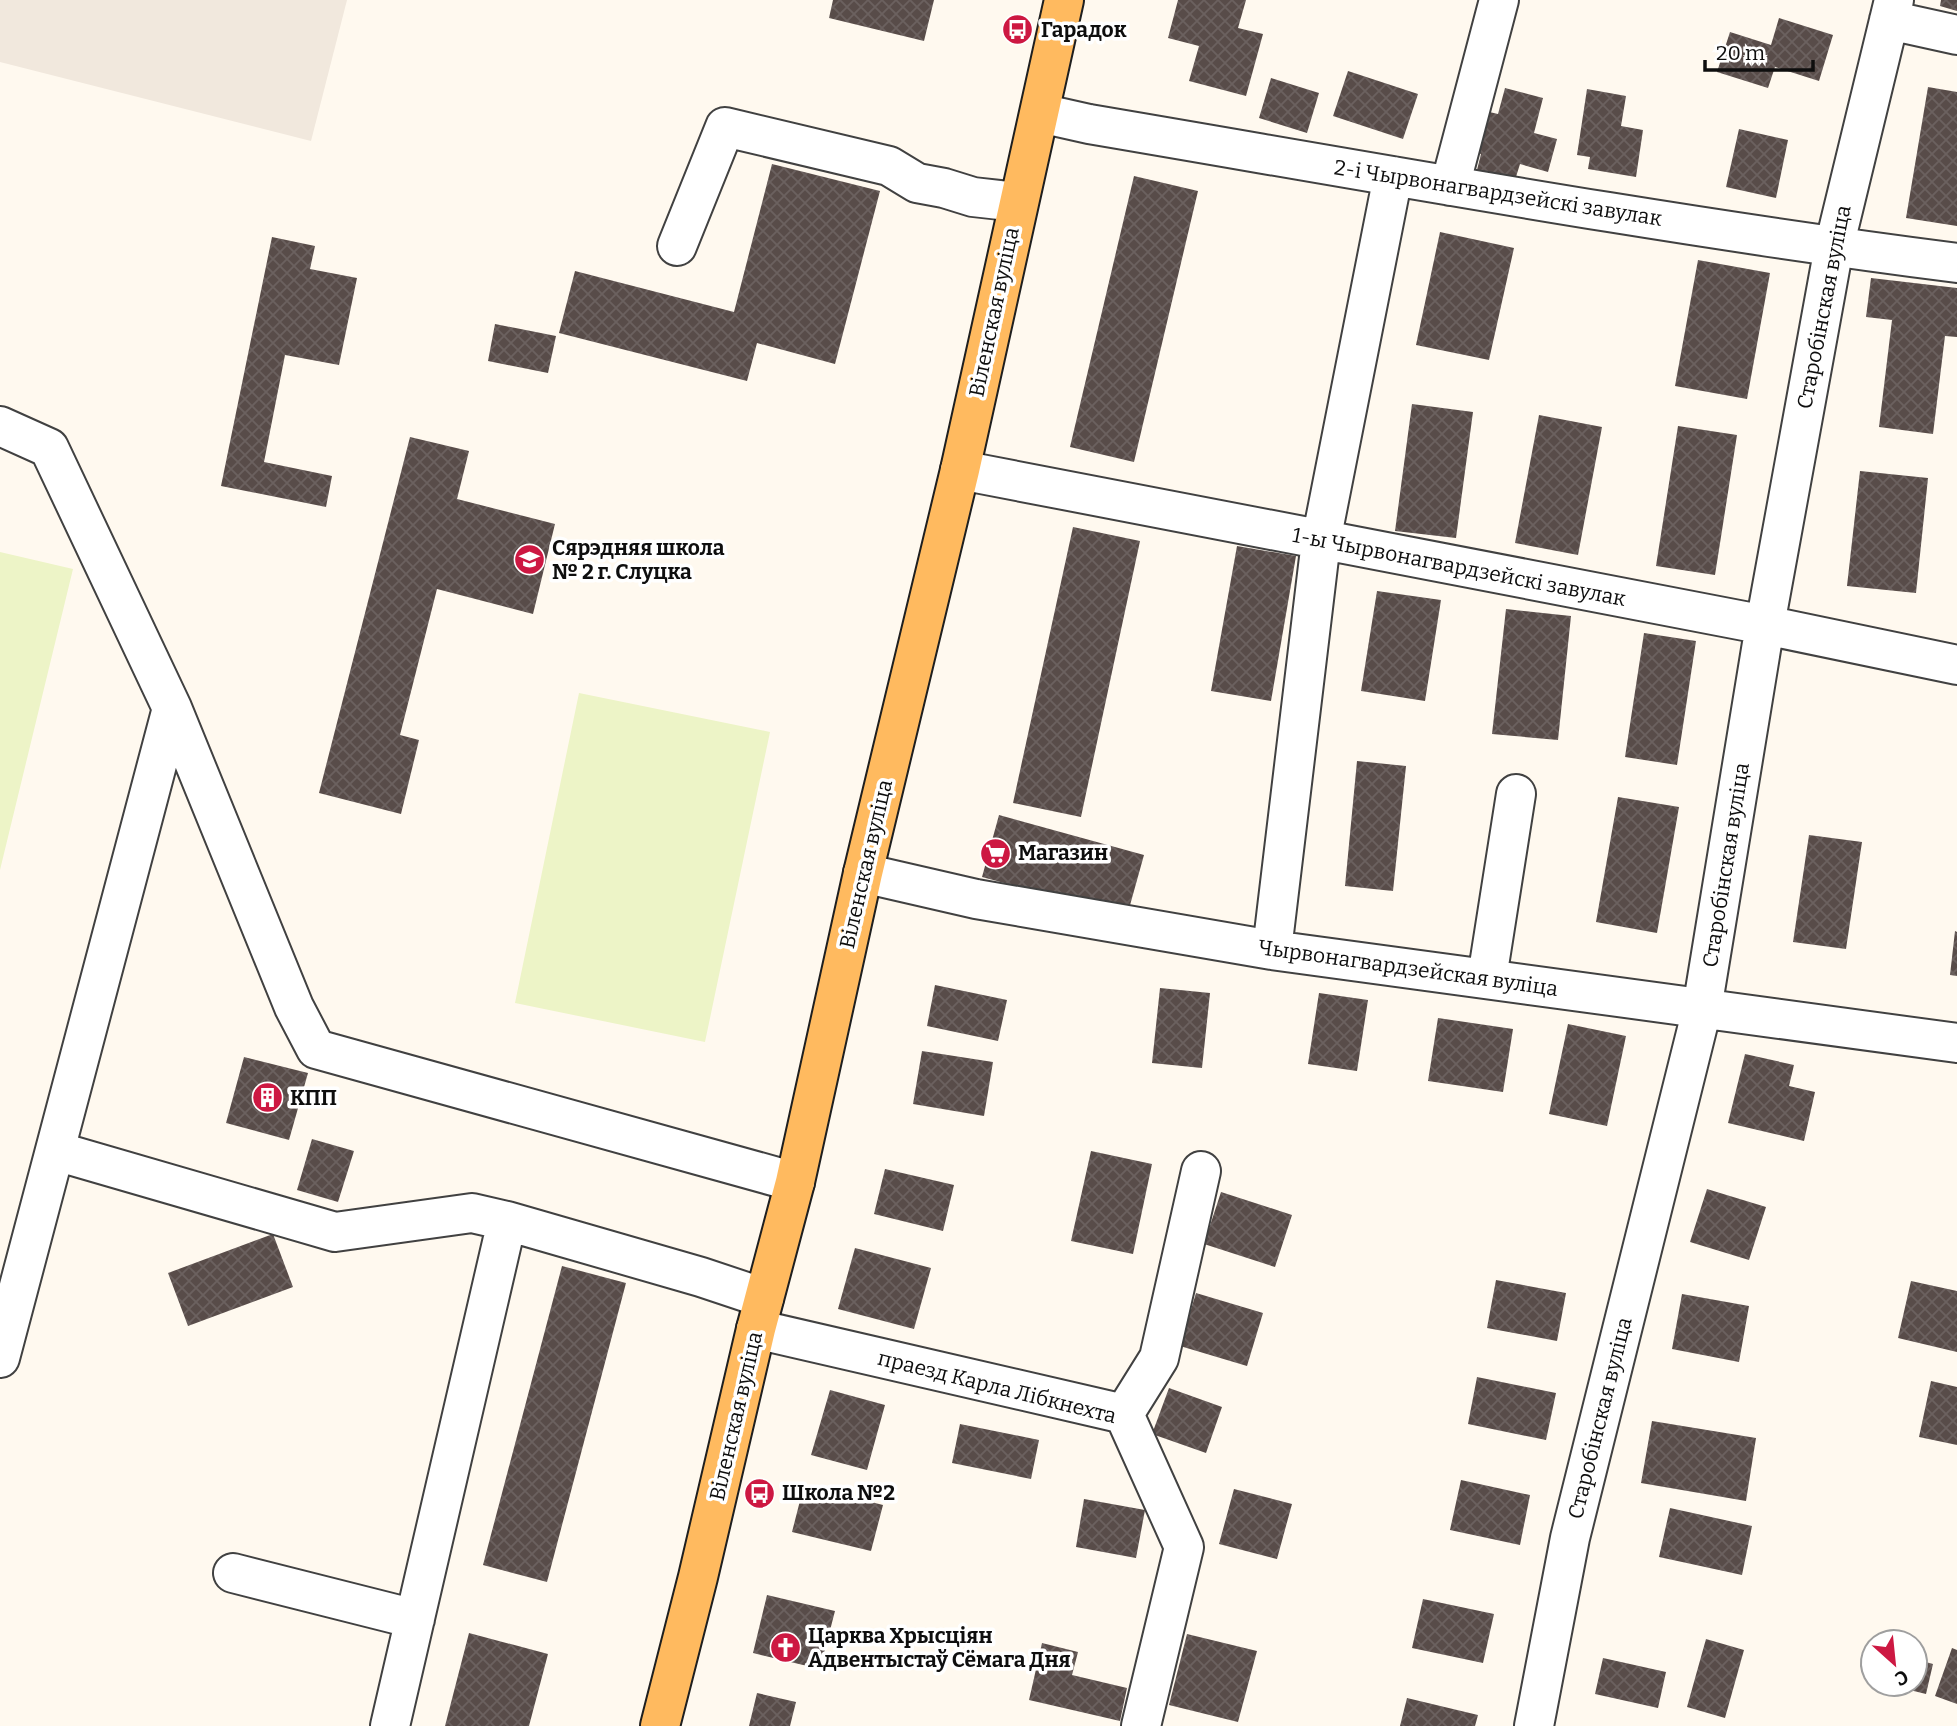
<svg xmlns="http://www.w3.org/2000/svg" width="1957" height="1726" font-family="Bitter,serif">
<style>
.pitch{fill:#edf4c7}
.plaza{fill:#f1e8dd}
.building{fill:url(#building-cross-hatch)}
.lines{fill:none;stroke-linecap:round;stroke-linejoin:round}
.minor-casing{stroke:#414141;stroke-width:42}
.major-casing{stroke:#1f1f1f;stroke-width:42}
.minor{stroke:#fff;stroke-width:38}
.major{stroke:#ffba5f;stroke-width:38}
.labels{text-anchor:middle;dominant-baseline:central;stroke-width:7;stroke-linejoin:round;paint-order:stroke}
.poi-label{font-size:21px;font-weight:bold;fill:#0e0e0e;stroke:#fff;text-anchor:start}
.street-label{font-size:21px;fill:#0e0e0e;stroke:#fff}
</style>
<defs>
<pattern id="building-cross-hatch" width="8" height="8" patternUnits="userSpaceOnUse" patternTransform="scale(1.75)"><rect width="8" height="8" fill="#584c49"/><path d="M0 0l8 8M0 8l8-8" fill="none" stroke="#6b615f"/></pattern>
</defs>
<rect width="100%" height="100%" fill="#fff9ef"/>
<path class="pitch" d="M0,552L73,569L0,870Z
M579,693L770,732L705,1042L515,1003Z"/>
<path class="plaza" d="M0,0H347L311,141L0,62Z"/>
<path class="building" d="M833,0H934L924,41L829,18Z
M1178,0H1246L1238,28L1263,34L1246,96L1189,81L1199,46L1168,38Z
M1941,0H1957V11L1940,6Z
M1779,18L1833,35L1819,81L1775,67L1768,88L1717,72L1730,32L1771,45Z
M1348,71L1418,94L1403,139L1333,116Z
M1271,78L1319,93L1307,133L1259,118Z
M1928,87L1957,92V226L1906,218Z
M1505,88L1543,98L1534,133L1557,139L1548,172L1520,164L1515,180L1477,170L1481,154L1474,152L1485,111L1498,114Z
M1587,89L1626,96L1621,126L1643,130L1636,177L1588,169L1590,157L1577,155Z
M1739,129L1788,140L1776,198L1726,187Z
M772,164L880,191L835,364L757,343L747,381L559,333L575,271L734,312Z
M1134,176L1198,191L1134,462L1070,447Z
M1440,232L1514,248L1489,360L1416,345Z
M272,237L315,246L310,269L357,278L339,365L285,355L264,462L332,476L326,507L221,486Z
M1698,260L1770,273L1747,399L1675,386Z
M1871,278L1957,288V337L1945,336L1933,434L1879,427L1892,320L1866,317Z
M495,324L556,336L548,373L488,361Z
M1412,404L1473,412L1456,538L1395,531Z
M1539,415L1602,427L1578,555L1515,543Z
M1678,426L1737,435L1715,575L1656,566Z
M410,437L469,451L457,499L555,524L533,614L437,589L400,735L419,740L401,814L319,793Z
M1860,471L1928,478L1916,593L1847,586Z
M1073,527L1140,541L1081,817L1013,803Z
M1237,546L1296,556L1271,701L1211,691Z
M1377,591L1441,600L1425,701L1361,691Z
M1506,609L1571,616L1558,740L1492,734Z
M1644,633L1696,641L1677,765L1625,757Z
M1357,761L1406,766L1393,891L1345,886Z
M1618,797L1679,807L1657,933L1596,922Z
M999,815L1144,855L1127,916L982,877Z
M1809,835L1862,842L1846,949L1793,942Z
M1955,931L1957,932V976L1950,975Z
M935,985L1007,1000L998,1041L927,1026Z
M1160,988L1210,993L1202,1068L1152,1063Z
M1319,993L1368,1000L1357,1071L1308,1064Z
M1438,1018L1513,1029L1503,1092L1428,1081Z
M1568,1024L1626,1036L1607,1126L1549,1114Z
M922,1051L993,1062L984,1116L913,1104Z
M1745,1054L1794,1065L1789,1086L1815,1092L1804,1141L1728,1123Z
M244,1057L308,1073L289,1140L226,1123Z
M312,1139L354,1151L338,1202L297,1190Z
M1091,1151L1152,1164L1133,1254L1071,1241Z
M885,1169L954,1185L943,1231L874,1214Z
M1707,1189L1766,1207L1749,1260L1690,1242Z
M1221,1192L1292,1215L1275,1267L1204,1244Z
M273,1234L293,1287L188,1326L168,1273Z
M855,1248L931,1268L914,1329L838,1309Z
M562,1266L626,1283L547,1582L483,1565Z
M1496,1280L1566,1293L1557,1341L1487,1328Z
M1911,1281L1957,1291V1352L1898,1338Z
M1196,1293L1263,1313L1247,1366L1180,1346Z
M1682,1294L1749,1306L1739,1362L1672,1349Z
M1477,1377L1556,1393L1546,1440L1468,1424Z
M1931,1381L1957,1387V1445L1919,1437Z
M1169,1388L1222,1407L1206,1453L1152,1434Z
M830,1390L885,1405L867,1470L811,1455Z
M1652,1421L1756,1438L1746,1501L1641,1483Z
M960,1424L1039,1440L1031,1479L952,1463Z
M1461,1480L1530,1495L1520,1545L1450,1530Z
M804,1485L883,1505L871,1551L792,1532Z
M1234,1489L1292,1504L1277,1559L1219,1544Z
M1084,1499L1145,1510L1136,1558L1076,1547Z
M1670,1508L1752,1526L1742,1575L1659,1557Z
M767,1595L835,1611L820,1669L753,1653Z
M1423,1599L1494,1614L1483,1663L1412,1648Z
M469,1633L548,1654L529,1726H445Z
M1187,1634L1257,1651L1238,1722L1169,1705Z
M1706,1639L1744,1650L1725,1718L1687,1707Z
M1042,1643L1078,1652L1072,1675L1127,1688L1120,1721L1029,1700Z
M1952,1648L1957,1650V1704L1935,1696Z
M1603,1658L1666,1672L1658,1708L1595,1694Z
M1915,1659L1933,1664L1926,1694L1889,1685L1915,1684Z
M757,1693L796,1702L790,1726H749Z
M1407,1698L1478,1715L1475,1726H1400Z"/>
<g class="lines">
<defs>
<path id="minor" d="M1889,20L1957,35
M1040,113L1089,124C1378,173 1667,226 1957,263
M1450,186L1499,0
M677,246L725,127L889,166L917,183L944,188L973,197L1018,202
M0,426L49,448L172,708L294,1007L316,1049L795,1182
M960,470L1765,625L1957,665
M863,873L976,899L1272,950L1957,1043
M1272,950L1321,541L1393,176
M1487,978L1516,794
M56,1151L335,1232L472,1213L507,1221
M756,1329L1124,1414L1184,1547L1141,1726
M0,1358L172,708
M1124,1414L1159,1358L1201,1171
M233,1573L415,1619
M390,1726L507,1221L701,1277L764,1298
M1534,1726L1570,1538L1702,1009L1765,625L1834,247L1894,0"/>
<path id="major" d="M660,1726L698,1577L756,1329L795,1182L863,873L960,470L1064,0"/>
</defs>
<use href="#minor" class="minor-casing"/>
<use href="#major" class="major-casing"/>
<use href="#minor" class="minor"/>
<use href="#major" class="major"/>
</g>
<defs>
<symbol id="bus-disc" viewBox="-11 -11 22 22"><circle r="9.5" fill="#cd1842" stroke="#fff"/><path d="M-5-6H5V4H4V6H2V4H-2V6H-4V4H-5ZM-3.5-4V0h7V-4ZM-3.5 1.2v1.5H-2V1.2ZM2 1.2v1.5H3.5V1.2Z" fill="#fff"/></symbol>
<symbol id="school-disc" viewBox="-11 -11 22 22"><circle r="9.5" fill="#cd1842" stroke="#fff"/><path d="M0-5L7-2L0 1L-7-2ZM-4 1L0 2.5L4 1V4Q0 6-4 4Z" fill="#fff"/></symbol>
<symbol id="supermarket-disc" viewBox="-11 -11 22 22"><circle r="9.5" fill="#cd1842" stroke="#fff"/><path d="M-6-5.5h2.5l.6 2H6L4.5 2H-2.5L-4.4-4H-6ZM-1.5 3.2a1.3 1.3 0 1 0 .1 0ZM3 3.2a1.3 1.3 0 1 0 .1 0Z" fill="#fff"/></symbol>
<symbol id="building-disc" viewBox="-11 -11 22 22"><circle r="9.5" fill="#cd1842" stroke="#fff"/><path d="M-4-6H4V6H1V3H-1V6H-4ZM-2.5-4.3h1.7v1.8h-1.7ZM.8-4.3h1.7v1.8H.8ZM-2.5-1h1.7V.8h-1.7ZM.8-1h1.7V.8H.8Z" fill="#fff"/></symbol>
<symbol id="church-disc" viewBox="-11 -11 22 22"><circle r="9.5" fill="#cd1842" stroke="#fff"/><path d="M-1.2-6h2.4v3.5h3.3v2.4h-3.3V6h-2.4V-.1h-3.3v-2.4h3.3Z" fill="#fff"/></symbol>
</defs>
<g fill-rule="evenodd">
<use href="#bus-disc" x="1000" y="12" width="35" height="35"/>
<use href="#school-disc" x="512" y="542" width="35" height="35"/>
<use href="#supermarket-disc" x="978" y="836" width="35" height="35"/>
<use href="#building-disc" x="250" y="1080" width="35" height="35"/>
<use href="#bus-disc" x="742" y="1476" width="35" height="35"/>
<use href="#church-disc" x="768" y="1630" width="35" height="35"/>
</g>
<g class="labels">
<g class="poi-label">
<text x="1041" y="30">Гарадок</text>
<text x="552" y="548">Сярэдняя школа<tspan x="552" dy="24">№ 2 г. Слуцка</tspan></text>
<text x="1018" y="853">Магазин</text>
<text x="290" y="1098">КПП</text>
<text x="782" y="1493">Школа №2</text>
<text x="808" y="1636">Царква Хрысціян<tspan x="808" dy="24">Адвентыстаў Сёмага Дня</tspan></text>
</g>
<g class="street-label">
<text transform="translate(1498 193) rotate(9)">2-і Чырвонагвардзейскі завулак</text>
<text transform="translate(1824 307) rotate(-79)">Старобінская вуліца</text>
<text transform="translate(994 312) rotate(-78)">Віленская вуліца</text>
<text transform="translate(1459 567) rotate(11)">1-ы Чырвонагвардзейскі завулак</text>
<text transform="translate(866 864) rotate(-77)">Віленская вуліца</text>
<text transform="translate(1726 865) rotate(-81)">Старобінская вуліца</text>
<text transform="translate(1408 968) rotate(8)">Чырвонагвардзейская вуліца</text>
<text transform="translate(997 1387) rotate(14)">праезд Карла Лібкнехта</text>
<text transform="translate(736 1416) rotate(-77)">Віленская вуліца</text>
<text transform="translate(1600 1418) rotate(-76)">Старобінская вуліца</text>
</g>
</g>
<g transform="translate(1894 1663) rotate(153)"><circle r="33" fill="#ffffff" stroke="#9f9f9f" stroke-width="2"/>
<path d="M0-5L12 26L0 18L-12 26Z" fill="#cd1842"/>
<text y="-10" font-size="19" font-weight="bold" text-anchor="middle" fill="#0e0e0e">С</text>
</g>
<path d="M1705 60v10h108v-10" fill="none" stroke="#0e0e0e" stroke-width="3.5"/>
<text x="1716" y="60" font-size="21" fill="#0e0e0e" stroke="#ffffff" stroke-width="5" paint-order="stroke">20 m</text>
</svg>
